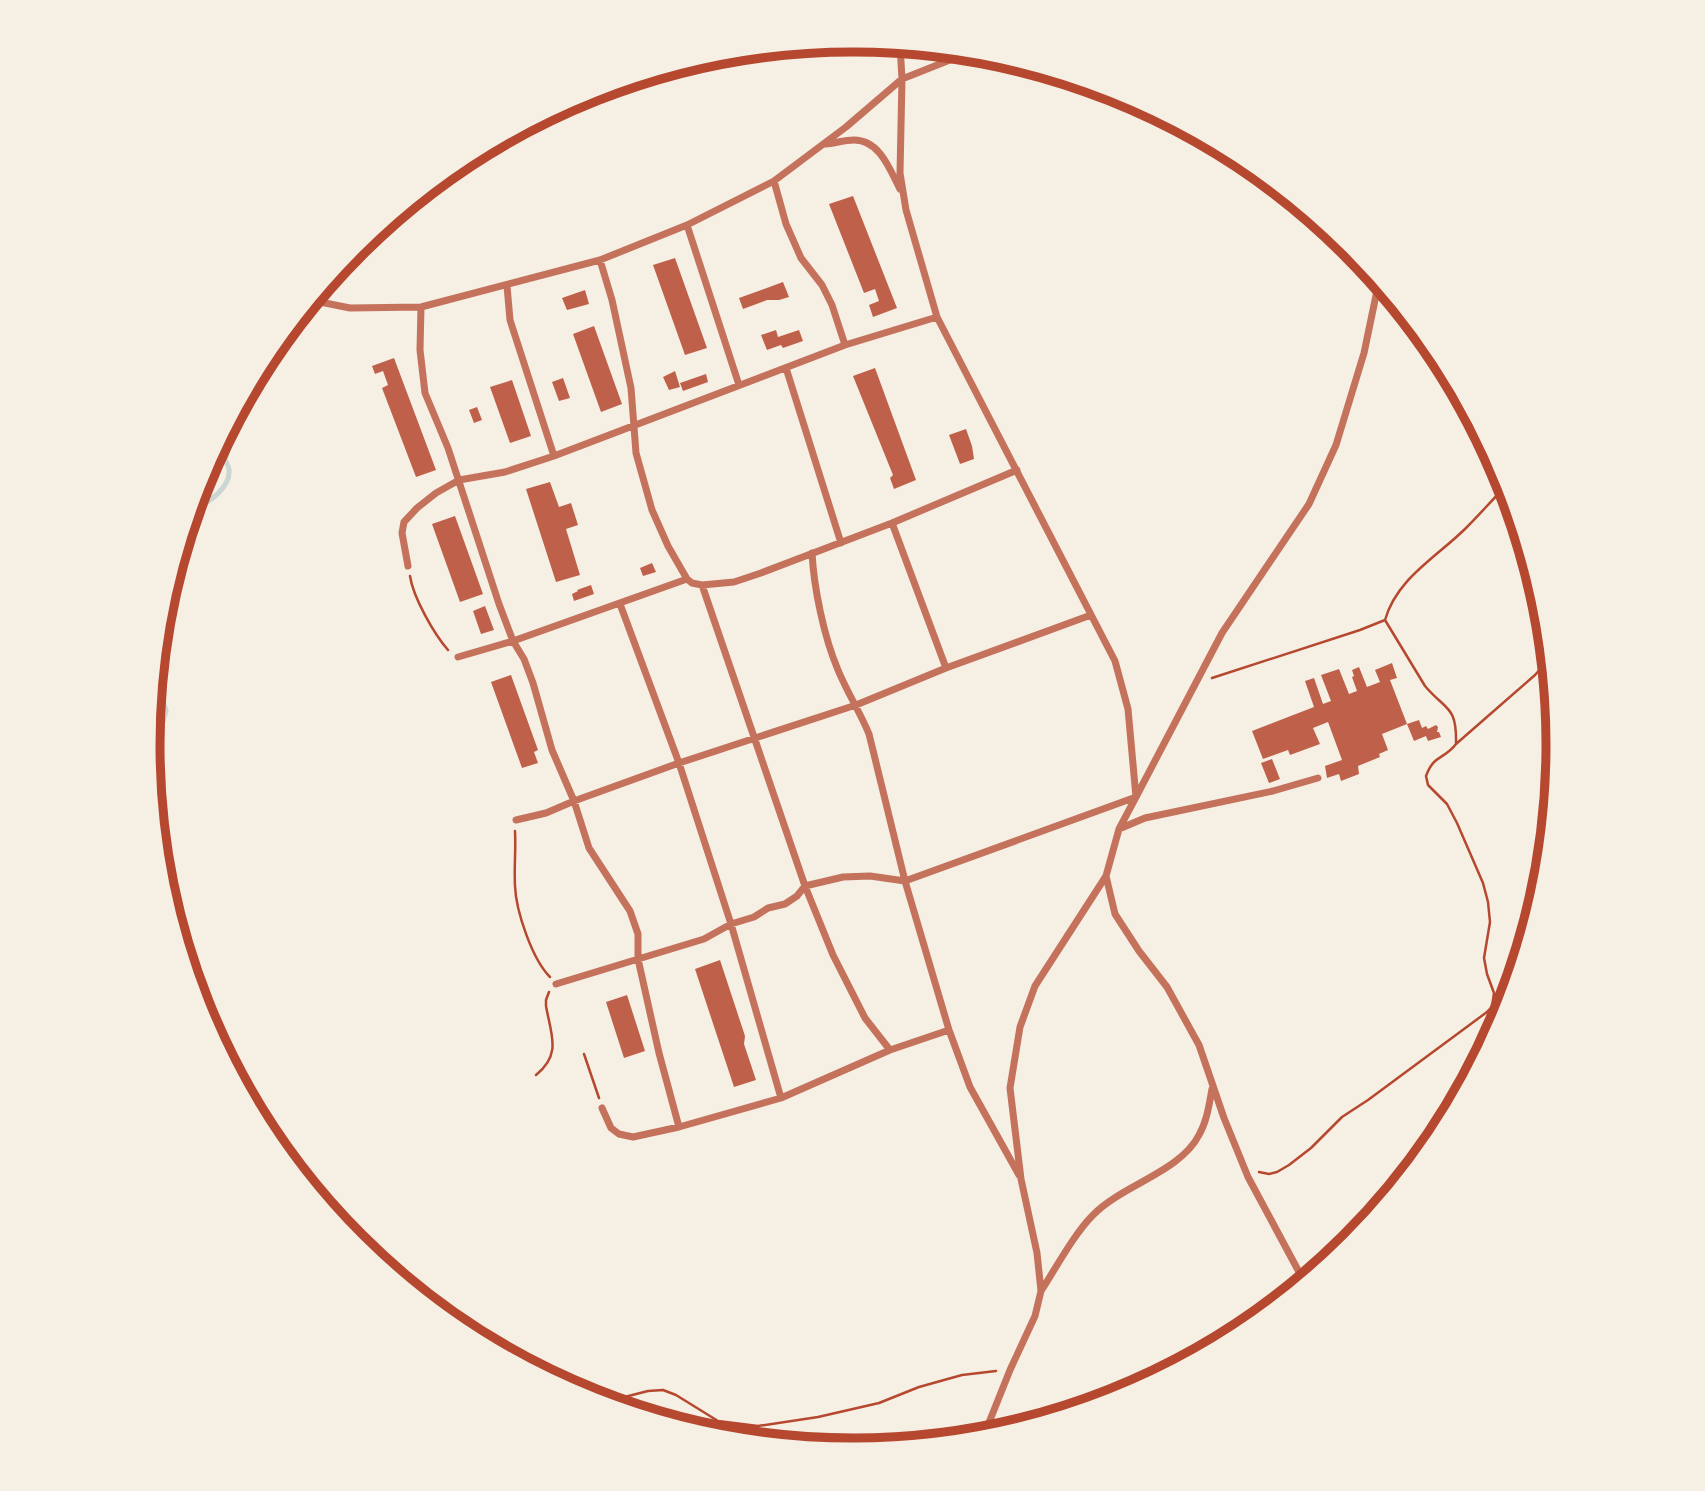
<svg xmlns="http://www.w3.org/2000/svg" width="1705" height="1491" font-family="Cabin,sans-serif">
<style>
.lines{fill:none;stroke-linecap:round;stroke-linejoin:round}
.stream{stroke:#c9d6d2;stroke-width:5}
.building{fill:#bf614a}
.path{stroke:#b5482f;stroke-width:2.5}
.minor{stroke:#c5725c;stroke-width:7}
.rim{fill:none;stroke:#b5482f;stroke-width:9}
</style>
<rect width="100%" height="100%" fill="#f6efe4"/>
<g class="lines">
<path class="stream" d="M234,413L246,405L249,386
M225,460L230,441L229,422
M189,515C203,505 231,490 229,470C229,464 220,452 217,445
M151,784L161,728L166,711L163,701L158,693L153,691"/>
</g>
<path class="building" d="M853,196L897,308L873,317L869,305L879,301L875,289L864,293L829,204Z
M675,258L707,348L685,355L653,265Z
M783,282L789,297L779,300H767L743,309L739,298Z
M585,290L589,304L567,310L562,298Z
M594,326L622,404L601,412L573,334Z
M776,330L778,337L799,330L803,341L783,348L781,345L767,350L761,335Z
M394,358L436,470L416,477L382,388L388,385L383,371L375,374L372,366Z
M875,368L916,480L894,489L890,478L893,475L853,376Z
M675,371L680,387L669,390L663,377Z
M706,374L708,382L683,391L680,383Z
M563,378L570,398L559,401L552,382Z
M512,380L531,436L510,443L490,387Z
M477,407L482,420L474,423L469,410Z
M966,429L972,446L974,459L960,464L949,435Z
M550,482L559,507L571,503L578,525L566,529L580,575L556,582L526,489Z
M455,516L483,594L460,602L432,524Z
M652,563L656,572L643,576L640,568Z
M591,585L594,594L574,601L572,594L578,591L577,590Z
M485,606L494,630L481,634L473,611Z
M1392,663L1397,678L1390,680L1407,724L1419,720L1422,728L1426,726L1428,729L1436,725L1438,727L1437,732H1439L1441,737L1428,741L1426,736L1414,741L1407,724L1382,734L1388,750L1379,754L1380,757L1358,766L1359,774L1341,781L1339,774L1327,778L1325,766L1342,760L1328,722L1313,728L1320,744L1290,755L1288,750L1263,759L1252,731L1314,707L1305,681L1314,678L1323,704L1331,701L1321,675L1339,669L1349,694L1357,691L1352,677L1354,676L1352,670L1359,667L1367,687L1380,682L1375,670Z
M511,675L538,750L534,752L538,763L522,768L491,682Z
M1272,759L1280,779L1269,783L1261,763Z
M720,960L745,1036L744,1044L756,1080L734,1087L695,969Z
M627,995L645,1051L624,1058L606,1002Z
M1272,1309L1244,1332L1234,1337L1229,1324Z"/>
<g class="lines">
<path class="path" d="M410,576C413,597 434,634 448,650
M1212,678L1360,630L1385,620
M1456,744L1535,675L1549,659
M515,831C516,849 514,867 515,886C516,911 532,959 550,977
M1494,993L1492,1007L1487,1012L1495,1011L1505,1013
M1505,1011L1494,993L1487,974L1484,958L1490,922L1488,902L1483,883L1457,823L1447,804L1428,785L1426,776C1434,754 1444,760 1456,744C1457,705 1446,711 1425,686L1385,620C1397,578 1437,557 1466,528C1480,514 1493,499 1507,485
M584,1054L599,1098
M536,1075C562,1054 551,1035 546,1006V1000L549,992
M1259,1172L1269,1174L1277,1172L1289,1165L1311,1148L1342,1117L1368,1100L1487,1012
M601,1403L648,1391L663,1390L676,1395L718,1421L758,1426L818,1417L879,1403L919,1387L962,1375L996,1371
M727,1438L735,1433L756,1427"/>
<path class="minor" d="M900,45L902,79L900,173L906,210L937,317L1115,661L1128,709L1136,797L1119,829L1106,876L1035,986L1020,1027L1010,1088L1021,1179L1037,1253L1041,1291L1035,1316L1010,1370L986,1430L984,1438
M826,144C835,143 845,140 854,140C880,140 890,170 900,189
M774,181L786,224L801,258L822,285L832,305L845,345
M687,225L739,385
M600,260L612,300L631,388L636,453L652,510L668,546L687,579
M507,286L510,320L554,456
M314,295L320,302L350,308L421,307L600,260L687,225L774,181L846,127L902,79L970,52
M421,307L420,350L425,393L448,448L499,604L513,641L524,659L533,683L552,750L574,801L589,848L630,911L638,934V959L659,1053L679,1127
M786,368L841,543
M892,523L946,668
M812,553C814,589 824,637 838,670C847,692 860,712 869,734L905,881L949,1030
M408,566L402,533L404,522L417,508L436,493L459,480L505,472L554,456L845,345L937,317
M702,585L805,886L833,955L865,1018L890,1050
M620,604L679,763L731,924L781,1098
M458,657L513,641L687,579L692,583L702,585L734,582L761,573L892,523L1017,470
M516,820L546,813L574,801L679,763L856,705L946,668L1091,615
M1119,829L1145,818L1273,791L1318,778
M1106,876L1115,914L1139,951L1167,987L1199,1045L1224,1118L1248,1177L1299,1272
M556,984L704,939L731,924L754,917L768,908L785,904L797,896L805,886L843,877L870,876L905,881L1136,797L1222,633L1309,504L1336,445L1364,353L1379,281
M602,1108L611,1128L619,1134L633,1137L679,1127L781,1098L890,1050L949,1030L970,1087L1019,1175
M1041,1291C1056,1268 1074,1234 1093,1215C1122,1185 1180,1172 1199,1135C1207,1121 1209,1105 1212,1089"/>
</g>
<path d="M0 0H1705V1491H0ZM160 745a693 693 0 1 1 1386 0a693 693 0 1 1-1386 0Z" fill="#f6efe4" fill-rule="evenodd"/>
<path class="rim" d="M160 745a693 693 0 1 1 1386 0a693 693 0 1 1-1386 0Z"/>
</svg>
